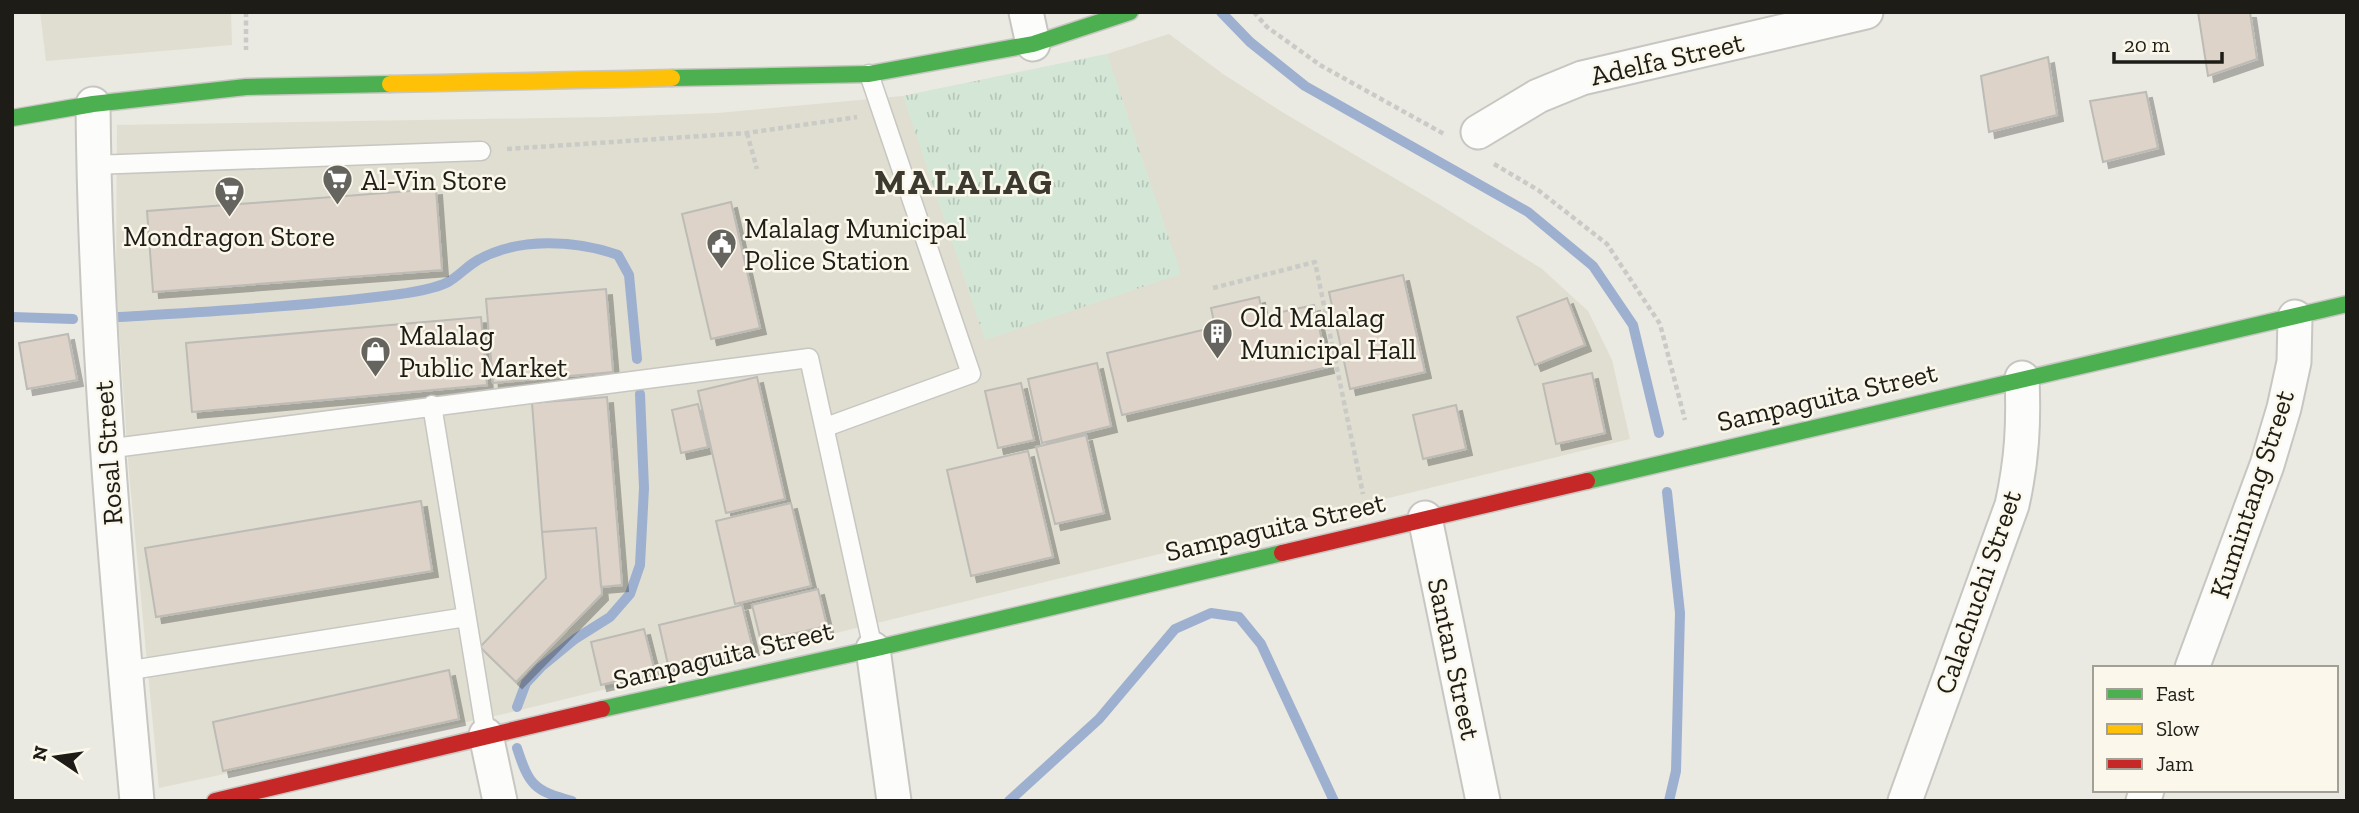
<svg xmlns="http://www.w3.org/2000/svg" width="2359" height="813" font-family="'Zilla Slab',serif">
<style>
.built{fill:#e0ded0}
.grass{fill:url(#grass-tufts)}
.lines{fill:none;stroke-linecap:round;stroke-linejoin:round}
.stream{stroke:#9eb0d0;stroke-width:10}
.building{fill:#ddd3c8;stroke:#bdbbb6;stroke-width:2;filter:url(#shadow)}
.lane-casing{stroke:#c7c6c1;stroke-width:21}
.street-casing{stroke:#c7c6c1;stroke-width:37}
.fast-casing{stroke:#c7c6c1;stroke-width:19}
.slow-casing{stroke:#c7c6c1;stroke-width:19}
.jam-casing{stroke:#c7c6c1;stroke-width:19}
.path{stroke:#cacac7;stroke-width:4.5;stroke-dasharray:5 3.5;stroke-linecap:butt}
.lane{stroke:#fcfcfb;stroke-width:18}
.street{stroke:#fcfcfb;stroke-width:33}
.fast{stroke:#4caf50;stroke-width:16}
.slow{stroke:#ffc107;stroke-width:16}
.jam{stroke:#c62828;stroke-width:16}
.labels{text-anchor:middle;dominant-baseline:central;stroke-width:5;stroke-linejoin:round;paint-order:stroke}
.street-label{font-size:28px;fill:#1d1c17;stroke:#fbf8eb}
.poi-label{font-size:28px;fill:#1d1c17;stroke:#fbf8eb;text-anchor:start}
.district-label{font-size:35px;font-weight:bold;letter-spacing:2px;fill:#3c3a30;stroke:#fbf8eb}
</style>
<defs>
<pattern id="grass-tufts" width="24" height="20" patternUnits="userSpaceOnUse" patternTransform="scale(1.75)"><rect width="24" height="20" fill="#d4e7d7"/><path d="M3 7l-1-3M5 7V3M7 7l1-3M15 17l-1-3M17 17v-4M19 17l1-3" fill="none" stroke="#b6c6b8"/></pattern>
<filter id="shadow"><feDropShadow dx="6" dy="6" stdDeviation="0" flood-color="#0004"/></filter>
</defs>
<rect width="100%" height="100%" fill="#eae9e2"/>
<path class="built" d="M40,12H231L232,45L46,61Z
M1169,34L1223,74L1282,112L1440,205L1542,269L1588,311L1612,360L1630,439L508,713L159,788L129,472L116,285L117,125L609,117L718,113L903,96L1107,54Z"/>
<path class="grass" d="M1107,54L1181,274L985,340L903,96Z"/>
<g class="lines">
<path class="stream" d="M1221,12L1250,42L1305,86L1528,212L1593,266L1633,325L1659,433
M12,317L73,319
M119,317C215,311 312,306 407,293C419,291 437,288 448,282C459,276 467,266 478,260C518,237 576,240 618,255L629,275L637,359
M1667,492L1680,613L1676,771L1669,801
M517,707L526,683L541,667L575,639L610,617L630,594L640,565L644,488L640,394
M517,748C529,785 534,791 572,801
M1009,801L1099,719L1175,629L1211,613L1239,617L1261,644L1334,801"/>
</g>
<path class="building" d="M2198,12H2250L2257,59L2208,76Z
M2048,57L2057,115L1989,132L1981,76Z
M2146,92L2158,148L2103,162L2090,101Z
M436,189L442,270L153,292L147,211Z
M731,202L760,328L711,339L682,214Z
M1403,275L1425,372L1350,389L1329,292Z
M606,289L613,372L493,383L486,299Z
M1259,297L1263,316L1314,305L1328,367L1122,415L1107,353L1215,327L1211,308Z
M1567,298L1585,345L1535,365L1517,317Z
M481,317L487,385L192,412L186,343Z
M68,334L77,380L27,389L19,343Z
M1097,363L1111,426L1042,443L1028,379Z
M1592,373L1605,433L1556,444L1543,384Z
M757,377L785,499L726,513L698,391Z
M1021,383L1034,440L998,448L985,391Z
M607,397L622,585L601,587L596,528L542,532L532,403Z
M698,404L708,447L681,453L672,410Z
M1456,405L1466,449L1423,459L1413,415Z
M1086,435L1104,513L1055,524L1036,447Z
M1028,451L1053,557L971,576L947,470Z
M421,501L432,571L156,617L145,548Z
M791,503L811,586L735,604L716,521Z
M596,528L602,594L516,682L480,647L546,578L542,532Z
M818,589L827,626L761,641L752,605Z
M742,605L753,649L669,669L659,625Z
M644,629L655,672L601,685L591,642Z
M449,670L459,719L223,771L213,722Z"/>
<g class="lines">
<defs>
<path id="lane" d="M93,165L481,151
M432,405L486,735
M826,427L971,374L869,74
M106,449L809,358L873,649
M125,671L466,617"/>
<path id="street" d="M1026,12L1033,44
M93,104C95,337 116,569 137,801
M1478,132L1538,96L1582,78L1866,12
M1425,518L1483,801
M873,649L894,801
M2192,668L2267,465L2284,408L2294,362L2295,317
M486,735L500,801
M1905,801L2012,505C2022,460 2024,423 2022,378
M2143,801L2147,790"/>
<path id="fast" d="M672,78L869,74L1033,44L1130,12
M12,118L93,104L246,87L390,84
M1587,481L2347,304
M602,709L873,649L1282,553"/>
<path id="slow" d="M390,84L672,78"/>
<path id="jam" d="M1282,553L1587,481
M215,801L602,709"/>
</defs>
<use href="#lane" class="lane-casing"/>
<use href="#street" class="street-casing"/>
<use href="#fast" class="fast-casing"/>
<use href="#slow" class="slow-casing"/>
<use href="#jam" class="jam-casing"/>
<path class="path" d="M246,12V50
M1254,12L1267,27L1320,65L1444,134
M747,133L757,169
M507,149L747,133L857,117
M1494,164L1538,190L1607,244L1660,324L1685,420
M1213,288L1315,262L1363,494"/>
<use href="#lane" class="lane"/>
<use href="#street" class="street"/>
<use href="#fast" class="fast"/>
<use href="#slow" class="slow"/>
<use href="#jam" class="jam"/>
</g>
<defs>
<symbol id="supermarket-pin" viewBox="-11 -11 22 30"><path d="M0 17L-7.5 6A9.5 9.5 0 1 1 7.5 6Z" fill="#65645e" stroke="#fbf8eb"/><path d="M-6-5.5h2.5l.6 2H6L4.5 2H-2.5L-4.4-4H-6ZM-1.5 3.2a1.3 1.3 0 1 0 .1 0ZM3 3.2a1.3 1.3 0 1 0 .1 0Z" fill="#fff"/></symbol>
<symbol id="civic-pin" viewBox="-11 -11 22 30"><path d="M0 17L-7.5 6A9.5 9.5 0 1 1 7.5 6Z" fill="#65645e" stroke="#fbf8eb"/><path d="M-.6-6.5H3V-4.5H.6V-3L4-1V1h2V6H-6V1h2V-1L-.6-3ZM-1.2 2.5V6h2.4V2.5Z" fill="#fff"/></symbol>
<symbol id="building-pin" viewBox="-11 -11 22 30"><path d="M0 17L-7.5 6A9.5 9.5 0 1 1 7.5 6Z" fill="#65645e" stroke="#fbf8eb"/><path d="M-4-6H4V6H1V3H-1V6H-4ZM-2.5-4.3h1.7v1.8h-1.7ZM.8-4.3h1.7v1.8H.8ZM-2.5-1h1.7V.8h-1.7ZM.8-1h1.7V.8H.8Z" fill="#fff"/></symbol>
<symbol id="shop-pin" viewBox="-11 -11 22 30"><path d="M0 17L-7.5 6A9.5 9.5 0 1 1 7.5 6Z" fill="#65645e" stroke="#fbf8eb"/><path d="M-5-2.5h2.3a2.7 3.5 0 0 1 5.4 0H5L5.5 6h-11ZM-1.5-2.5h3a1.5 2.3 0 0 0-3 0Z" fill="#fff"/></symbol>
</defs>
<g fill-rule="evenodd">
<use href="#supermarket-pin" x="320" y="162" width="35" height="47"/>
<use href="#supermarket-pin" x="212" y="174" width="35" height="47"/>
<use href="#civic-pin" x="704" y="226" width="35" height="47"/>
<use href="#building-pin" x="1200" y="316" width="35" height="47"/>
<use href="#shop-pin" x="358" y="334" width="35" height="47"/>
</g>
<g class="labels">
<g class="street-label">
<text transform="translate(1667 59) rotate(-13)">Adelfa Street</text>
<text transform="translate(1827 397) rotate(-13)">Sampaguita Street</text>
<text transform="translate(108 453) rotate(-94)">Rosal Street</text>
<text transform="translate(2252 494) rotate(-72)">Kumintang Street</text>
<text transform="translate(1275 527) rotate(-13)">Sampaguita Street</text>
<text transform="translate(1978 592) rotate(-71)">Calachuchi Street</text>
<text transform="translate(723 655) rotate(-13)">Sampaguita Street</text>
<text transform="translate(1454 659) rotate(78)">Santan Street</text>
</g>
<g class="poi-label">
<text x="361" y="180">Al-Vin Store</text>
<text x="744" y="228">Malalag Municipal<tspan x="744" dy="32">Police Station</tspan></text>
<text x="229" y="236" text-anchor="middle">Mondragon Store</text>
<text x="1240" y="317">Old Malalag<tspan x="1240" dy="32">Municipal Hall</tspan></text>
<text x="399" y="335">Malalag<tspan x="399" dy="32">Public Market</tspan></text>
</g>
<g class="district-label">
<text x="964" y="182">MALALAG</text>
</g>
</g>
<rect width="2359" height="813" fill="none" stroke="#1d1c17" stroke-width="28"/>
<rect x="2093" y="666" width="245" height="126" fill="#fbf8eb" stroke="#a2a096" stroke-width="2"/>
<rect x="2107" y="689" width="35" height="10" fill="#4caf50" stroke="#a2a096" stroke-width="2"/>
<text x="2156" y="701" font-size="21" fill="#1d1c17">Fast</text>
<rect x="2107" y="724" width="35" height="10" fill="#ffc107" stroke="#a2a096" stroke-width="2"/>
<text x="2156" y="736" font-size="21" fill="#1d1c17">Slow</text>
<rect x="2107" y="759" width="35" height="10" fill="#c62828" stroke="#a2a096" stroke-width="2"/>
<text x="2156" y="771" font-size="21" fill="#1d1c17">Jam</text>
<g transform="translate(56 757) rotate(283)" stroke="#fbf8eb" stroke-width="5" paint-order="stroke">
<path d="M0-5L12 26L0 18L-12 26Z" fill="#1d1c17"/>
<text y="-10" font-size="19" font-weight="bold" text-anchor="middle" fill="#1d1c17">N</text>
</g>
<path d="M2114 52v10h108v-10" fill="none" stroke="#1d1c17" stroke-width="3.5"/>
<text x="2124" y="52" font-size="21" fill="#1d1c17" stroke="#fbf8eb" stroke-width="5" paint-order="stroke">20 m</text>
</svg>
